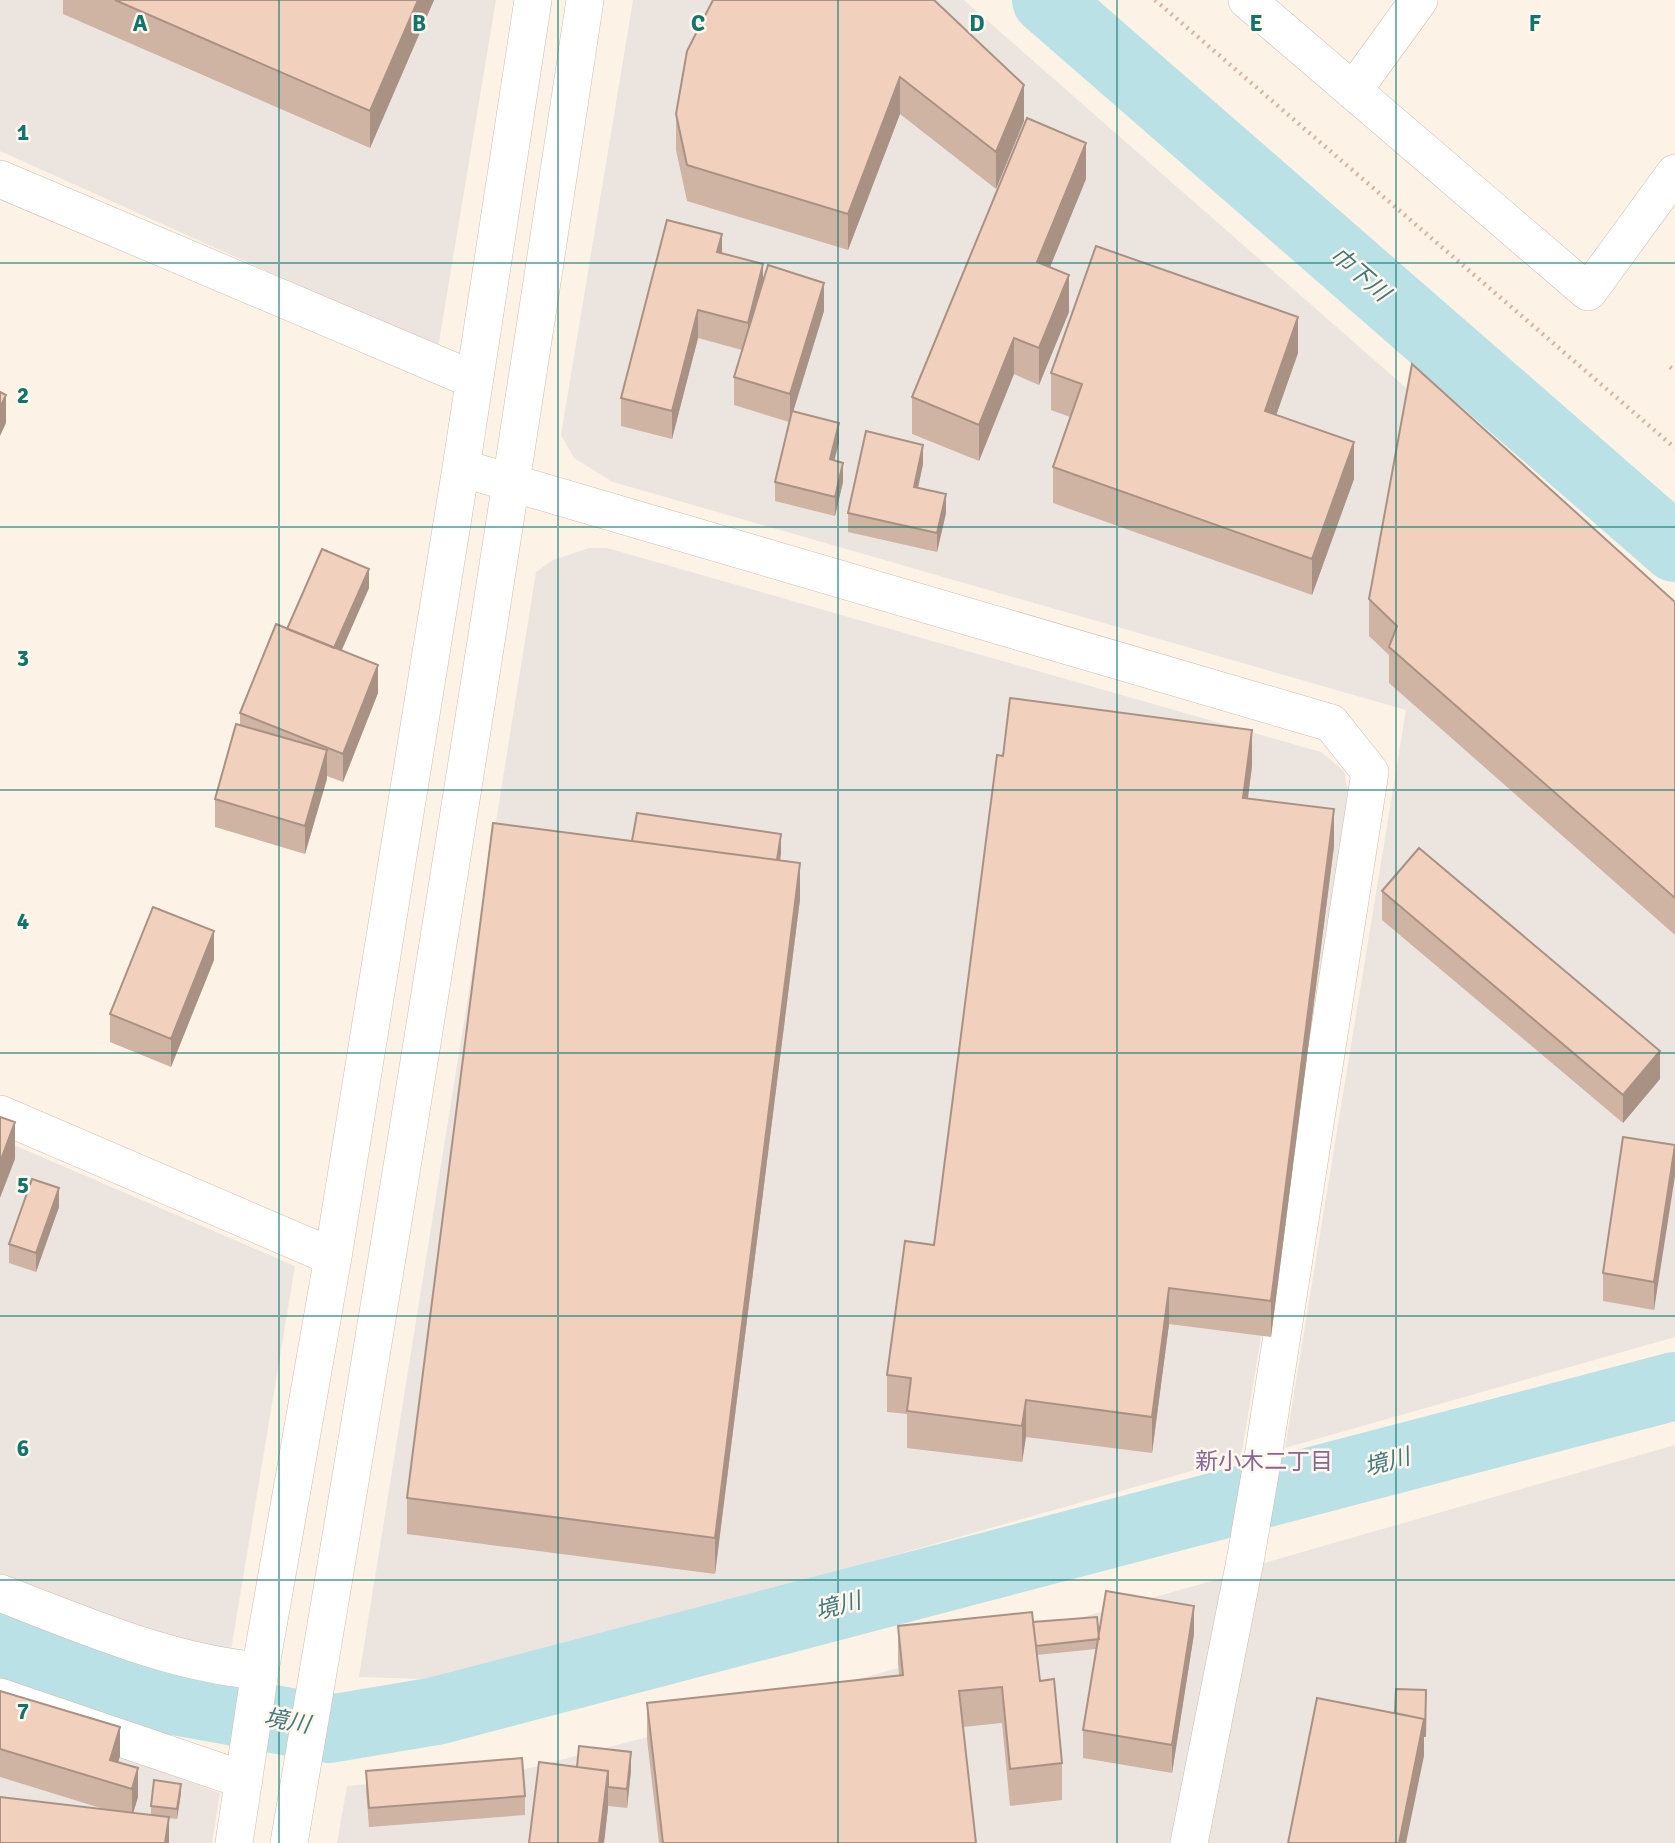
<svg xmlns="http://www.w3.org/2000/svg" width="1675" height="1843" font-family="Signika,'Noto Sans JP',sans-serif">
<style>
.industrial{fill:#ece5df}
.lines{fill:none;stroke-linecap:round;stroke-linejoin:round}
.river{stroke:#bae1e6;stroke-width:68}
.minor-casing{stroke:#d0bcae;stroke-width:38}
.path{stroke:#d6b3a0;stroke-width:4.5;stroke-dasharray:2 5;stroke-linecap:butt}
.minor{stroke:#fff;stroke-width:37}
.wall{fill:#cfb3a3}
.shaded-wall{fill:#a99284}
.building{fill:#f1d0bd;stroke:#a99284;stroke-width:2}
.grid{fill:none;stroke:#0f766e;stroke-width:2;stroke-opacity:0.55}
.labels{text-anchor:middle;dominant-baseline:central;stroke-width:5;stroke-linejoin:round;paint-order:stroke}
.water-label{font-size:23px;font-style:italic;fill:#417981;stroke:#fff7ec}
.neighbourhood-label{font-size:23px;fill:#866699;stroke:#fff7ec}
.grid-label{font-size:23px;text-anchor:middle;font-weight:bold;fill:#0f766e;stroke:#fff7ec;stroke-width:5;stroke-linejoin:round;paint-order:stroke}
</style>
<rect width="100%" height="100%" fill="#fcf3e6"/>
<path class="industrial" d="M0,0H496L438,348L0,151Z
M633,0H964L1675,624V1337L1285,1448L1406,710L613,482L574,458L561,435Z
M589,548H607L1321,752L1344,771L1350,802L1241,1457L507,1665L424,1679L359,1677L536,572L553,560Z
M0,1139L295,1266L230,1656L0,1581Z
M1675,1445V1843H337L347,1786L530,1768L700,1723L1223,1578L1271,1561Z
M0,1711L220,1793L212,1843H0Z"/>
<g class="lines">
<path class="river" d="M1046,0L1675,548
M0,1646L119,1691L329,1729L436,1711L1675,1386"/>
<defs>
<path id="minor" d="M1247,0L1588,292L1675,173
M1353,91L1419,0
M0,179L474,380
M461,468L1331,723L1370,772L1263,1457L1246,1556L1189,1843
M0,1114L333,1257
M0,1593C84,1625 169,1663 260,1671
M0,1697L244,1780
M234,1843L260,1671L333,1257L461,468L533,0
M289,1843C394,1230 492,615 585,0"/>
</defs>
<use href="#minor" class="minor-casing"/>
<path class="path" d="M1155,0L1675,448
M1670,367L1675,371"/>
<use href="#minor" class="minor"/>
</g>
<path class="wall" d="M63,0H434L370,148L63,14Z
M713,0L1024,121L996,189L900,114L848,250L687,201L676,150V114Z
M1086,179L1050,267L1069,312L1039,385L1014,374L979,461L912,434V397Z
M722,253L763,282L824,311L793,411L839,442L834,460L843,482L835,516L775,501V482L789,422L734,405V377L742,350L698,338L672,439L621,426V398Z
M1298,353L1276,415L1354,479L1312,595L1053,503V467L1070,417L1051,410V373Z
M923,464L918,488L946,513L937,552L848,532V513Z
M369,588L341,650L378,693L343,782L327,776L305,854L215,827V799L240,725V713L287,629Z
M1369,599L1675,602V935L1389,683V655L1369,636Z
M1252,766L1248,798L1334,846L1271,1337L1169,1324L1152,1453L1026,1437L1022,1462L907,1448V1414L887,1412V1375L934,1245Z
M632,841L781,853L780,860L800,899L715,1574L407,1534V1498Z
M1382,891L1660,1079L1623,1123L1382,920Z
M214,960L171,1067L110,1042V1014Z
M1675,1145L1654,1310L1603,1301V1273Z
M59,1207L36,1272L9,1263V1244Z
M1033,1622L1098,1637L1194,1634L1172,1773L1083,1758V1730L1096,1649L1037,1655L1040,1681L1062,1763V1800L1010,1806L1002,1723L963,1727L976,1843H659L647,1739V1703L899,1675L898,1663V1626Z
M0,1691L120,1756L118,1762L138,1797L133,1813L151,1815V1806L181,1793L177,1819L169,1818V1843L107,1810L0,1777Z
M577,1767L631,1771L627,1808L608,1806L604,1843H529Z
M366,1771L525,1796V1815L369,1827L366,1790Z"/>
<path class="shaded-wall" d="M418,0H434L370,148V111Z
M900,77V114L848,250V214Z
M1024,85V121L996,189V152Z
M1086,143V179L1037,299V262Z
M722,234V262L717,252Z
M763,264V292L748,351V323Z
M1069,275V312L1039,385V348Z
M824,283V311L790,422V394Z
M698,310V338L672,439V411Z
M1298,317V353L1265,447V411Z
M1014,338V374L979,461V425Z
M6,395V423L0,436V408Z
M839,423V442L830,478V459Z
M1354,442V479L1312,595V559Z
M923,445V464L914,506V487Z
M843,463V482L835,516V497Z
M946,494V513L937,552V533Z
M369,569V588L334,668V649Z
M378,665V693L343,782V754Z
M1252,730V766L1243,834V798Z
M327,750V779L305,854V826Z
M1334,809V846L1271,1337V1301Z
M781,834V853L775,894V875Z
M800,863V899L715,1574V1538Z
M214,931V960L171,1067V1039Z
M1660,1051V1079L1623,1123V1095Z
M15,1122V1159L0,1198V1162Z
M1675,1148V1176L1654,1310V1282Z
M59,1188V1207L36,1272V1253Z
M1169,1288V1324L1152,1453V1417Z
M1026,1400V1437L1022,1462V1426Z
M1194,1606V1634L1172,1773V1745Z
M1424,1719V1756L1406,1843H1399Z
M120,1727V1756L112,1783L110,1760Z
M631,1752V1771L627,1808V1789Z
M138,1768V1797L132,1817V1789Z
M608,1771V1808L604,1843H599Z
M181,1784V1793L177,1819V1809Z
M169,1817V1843H165Z"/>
<path class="building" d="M115,0H418L370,111Z
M713,0H934L1024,85L996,152L900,77L848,214L687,165L676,114L687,51Z
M1027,118L1086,143L1037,262L1069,275L1039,348L1014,338L979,425L912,397Z
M667,220L722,234L717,252L763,264L748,323L698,310L672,411L621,398Z
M1096,246L1298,317L1265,411L1354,442L1312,559L1053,467L1082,384L1051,373Z
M768,265L824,283L790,394L734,377Z
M1412,364L1675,602V898L1389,647L1397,626L1369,599Z
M0,392L6,395L0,408Z
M792,411L839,423L830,459L843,463L835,497L775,482Z
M866,431L923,445L914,487L946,494L937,533L848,513Z
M322,549L369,569L334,648L287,629Z
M276,624L378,665L343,754L240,713Z
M1010,698L1252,730L1243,798L1334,809L1271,1301L1169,1288L1152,1417L1026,1400L1022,1426L907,1411L911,1378L887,1375L905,1241L934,1245L997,755L1003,756Z
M236,724L327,750L305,826L215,799Z
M637,813L781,834L777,860L632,841Z
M493,823L800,863L715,1538L407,1498Z
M1419,848L1660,1051L1623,1095L1382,891Z
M153,907L214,931L171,1039L110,1014Z
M0,1117L15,1122L0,1162Z
M1623,1137L1675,1145L1654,1282L1603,1273Z
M32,1179L59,1188L36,1253L9,1244Z
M1106,1591L1194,1606L1172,1745L1083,1730Z
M1032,1612L1040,1681L1054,1679L1062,1763L1010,1769L1002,1687L959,1691L976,1843H663L647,1703L903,1675L898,1626Z
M1097,1617L1099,1639L1036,1646L1033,1622Z
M1396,1689L1426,1690L1425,1737L1424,1719L1395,1713Z
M0,1691L120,1727L110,1760L138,1768L132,1789L0,1749Z
M1317,1698L1424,1719L1399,1843H1288Z
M579,1746L631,1752L627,1789L608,1787V1771L577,1767Z
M522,1758L525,1796L369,1808L366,1771Z
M539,1762L608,1771L599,1843H529Z
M154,1780L181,1784L177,1809L151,1806Z
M0,1797L169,1817L165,1843H0Z"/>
<path class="grid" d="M279,0V1843M558,0V1843M838,0V1843M1117,0V1843M1396,0V1843M0,263H1675M0,527H1675M0,790H1675M0,1053H1675M0,1316H1675M0,1580H1675"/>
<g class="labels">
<g class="water-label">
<text transform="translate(1360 274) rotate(41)">巾下川</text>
<text transform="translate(1387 1462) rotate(-15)">境川</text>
<text transform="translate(838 1606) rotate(-15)">境川</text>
<text transform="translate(287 1721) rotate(10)">境川</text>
</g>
<g class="neighbourhood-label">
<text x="1264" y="1461">新小木二丁目</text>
</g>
</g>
<g class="grid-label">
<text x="140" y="31">A</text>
<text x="419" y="31">B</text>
<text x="698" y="31">C</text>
<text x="977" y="31">D</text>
<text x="1256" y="31">E</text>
<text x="1535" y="31">F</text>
<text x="23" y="140">1</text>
<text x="23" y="403">2</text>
<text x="23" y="666">3</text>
<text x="23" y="929">4</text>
<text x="23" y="1193">5</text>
<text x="23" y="1456">6</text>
<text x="23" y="1719">7</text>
</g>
</svg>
